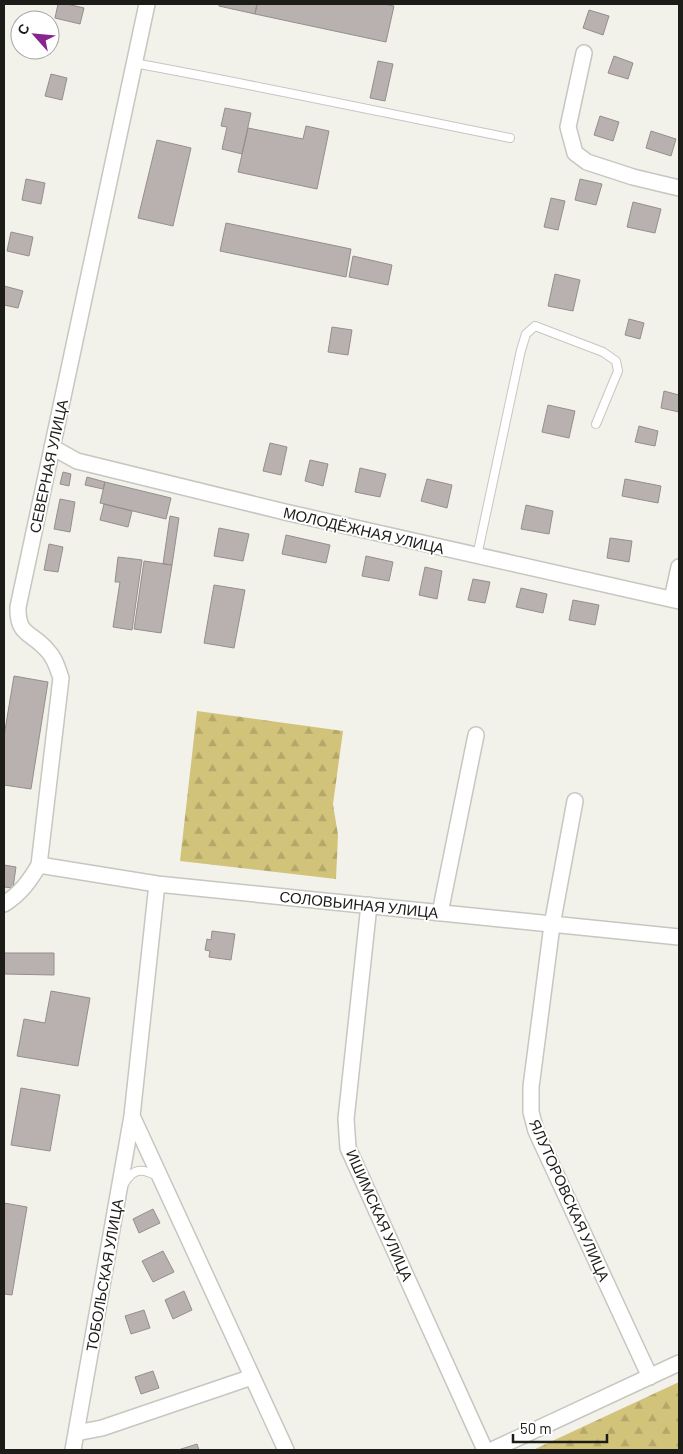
<svg xmlns="http://www.w3.org/2000/svg" width="683" height="1454" font-family="Barlow,sans-serif">
<style>
.forest{fill:url(#forest-firs)}
.building{fill:#b8b1af;stroke:#958e8d}
.lines{fill:none;stroke-linecap:round;stroke-linejoin:round}
.lane-casing{stroke:#c7c6c0;stroke-width:10}
.street-casing{stroke:#c7c6c0;stroke-width:18}
.lane{stroke:#fff;stroke-width:8}
.street{stroke:#fff;stroke-width:15}
.labels{text-anchor:middle;dominant-baseline:central;stroke-width:4;stroke-linejoin:round;paint-order:stroke}
.street-label{font-size:15px;fill:#1c1c19;stroke:#fff}
</style>
<defs>
<pattern id="forest-firs" width="22" height="20" patternUnits="userSpaceOnUse" patternTransform="scale(1.25)"><rect width="22" height="20" fill="#d2c37a"/><path d="M5 1l3.5 6h-7zM16 11l3.5 6h-7z" fill="#b4a769"/></pattern>
</defs>
<rect width="100%" height="100%" fill="#f2f1ea"/>
<path class="forest" d="M197,711L343,731L333,804L338,835L336,879L180,861Z
M679,1382V1450H533Z"/>
<path class="building" d="M58,4H67L84,8L80,24L55,18Z
M219,4H257L255,14L219,6Z
M257,4H384L394,6L386,42L255,14Z
M589,10L609,16L603,35L583,28Z
M614,56L633,63L628,79L608,73Z
M378,61L393,64L385,101L370,98Z
M51,74L67,78L62,100L45,96Z
M225,108L251,113L242,154L222,149L227,127L221,126Z
M600,116L619,122L613,141L594,135Z
M306,126L329,131L317,189L238,172L248,128L303,139Z
M651,131L676,139L671,156L646,148Z
M157,140L191,148L173,226L138,218Z
M26,179L45,183L41,204L22,200Z
M580,179L602,184L596,205L575,200Z
M551,198L565,201L558,230L544,227Z
M633,202L661,209L655,233L627,227Z
M226,223L351,249L346,277L220,251Z
M11,232L33,237L29,256L7,251Z
M353,256L392,265L388,285L349,277Z
M555,274L580,280L573,311L548,306Z
M4,286L23,291L18,308L4,305Z
M629,319L644,323L640,339L625,335Z
M332,327L352,330L348,355L328,352Z
M664,391L679,395V412L661,408Z
M548,405L575,411L569,438L542,432Z
M639,426L658,431L655,446L635,442Z
M270,443L287,447L281,475L263,471Z
M310,460L328,464L323,486L305,481Z
M360,468L386,474L380,497L355,492Z
M63,472L71,474L69,486L60,484Z
M87,477L105,482L103,489L85,485Z
M427,479L452,485L447,508L421,501Z
M625,479L661,486L658,503L622,496Z
M105,482L171,498L166,519L100,503Z
M60,499L75,502L70,532L54,529Z
M104,504L132,511L128,527L100,520Z
M526,505L553,511L549,534L521,529Z
M170,516L179,518L172,565L163,564Z
M219,528L249,534L243,561L214,556Z
M286,535L330,545L326,563L282,554Z
M610,538L632,541L629,562L607,558Z
M49,544L63,547L58,572L44,570Z
M366,556L393,562L389,581L362,576Z
M118,557L142,560L132,630L113,627L120,582H115Z
M144,561L172,565L161,633L134,629Z
M425,567L442,571L437,599L419,595Z
M473,579L490,582L485,603L468,600Z
M214,585L245,590L234,648L204,643Z
M521,588L547,594L543,613L516,607Z
M573,600L599,605L595,625L569,620Z
M14,676L48,682L31,789L4,785V736Z
M4,865L16,867L13,888L4,887Z
M212,931L235,934L231,960L209,957L210,951L205,950L207,939L211,940Z
M4,953H54V975L4,974Z
M51,991L90,998L78,1066L17,1056L24,1019L45,1023Z
M21,1088L60,1095L50,1151L11,1145Z
M4,1203L27,1207L12,1295L4,1294Z
M153,1209L160,1223L139,1233L133,1219Z
M163,1251L174,1272L153,1282L142,1261Z
M184,1291L192,1310L173,1319L165,1300Z
M144,1310L150,1328L131,1334L125,1316Z
M153,1371L159,1388L141,1394L135,1377Z
M197,1444L199,1450H178Z"/>
<g class="lines">
<defs>
<path id="lane" d="M134,63C260,86 385,113 510,138
M477,556L521,350L526,334L535,326L603,352L616,361L618,371L596,424
M124,1184C133,1168 142,1168 157,1176"/>
<path id="street" d="M584,53L568,127L575,153L587,162L633,177L679,188
M52,447L77,461L285,512L679,601
M672,599L679,567
M575,801L552,925L531,1087V1112L536,1131L650,1377
M39,865L157,884L679,937
M4,904C20,894 29,882 39,865L61,678C57,667 55,658 47,650C32,632 17,636 18,607L147,4
M369,905L346,1119L348,1148L485,1450
M440,913L476,735
M132,1116L286,1450
M76,1433L102,1428L252,1377
M73,1450L132,1116L157,884
M492,1450L679,1363"/>
</defs>
<use href="#lane" class="lane-casing"/>
<use href="#street" class="street-casing"/>
<use href="#lane" class="lane"/>
<use href="#street" class="street"/>
</g>
<g class="labels">
<g class="street-label">
<text transform="translate(48 466) rotate(-78)">СЕВЕРНАЯ УЛИЦА</text>
<text transform="translate(364 530) rotate(13)">МОЛОДЁЖНАЯ УЛИЦА</text>
<text transform="translate(359 904) rotate(6)">СОЛОВЬИНАЯ УЛИЦА</text>
<text transform="translate(570 1200) rotate(66)">ЯЛУТОРОВСКАЯ УЛИЦА</text>
<text transform="translate(380 1215) rotate(66)">ИШИМСКАЯ УЛИЦА</text>
<text transform="translate(104 1275) rotate(-80)">ТОБОЛЬСКАЯ УЛИЦА</text>
</g>
</g>
<rect width="683" height="1454" fill="none" stroke="#1c1c19" stroke-width="10"/>
<g transform="translate(35 35) rotate(297)"><circle r="24" fill="#ffffff" stroke="#a4a4a3"/>
<path d="M0-4L9 19L0 12L-9 19Z" fill="#87248d"/>
<text y="-8" font-size="14" font-weight="bold" text-anchor="middle" fill="#1c1c19">С</text>
</g>
<path d="M513 1434v8h94v-8" fill="none" stroke="#1c1c19" stroke-width="2.5"/>
<text x="520" y="1434" font-size="15" fill="#1c1c19" stroke="#ffffff" stroke-width="4" paint-order="stroke">50 m</text>
</svg>
